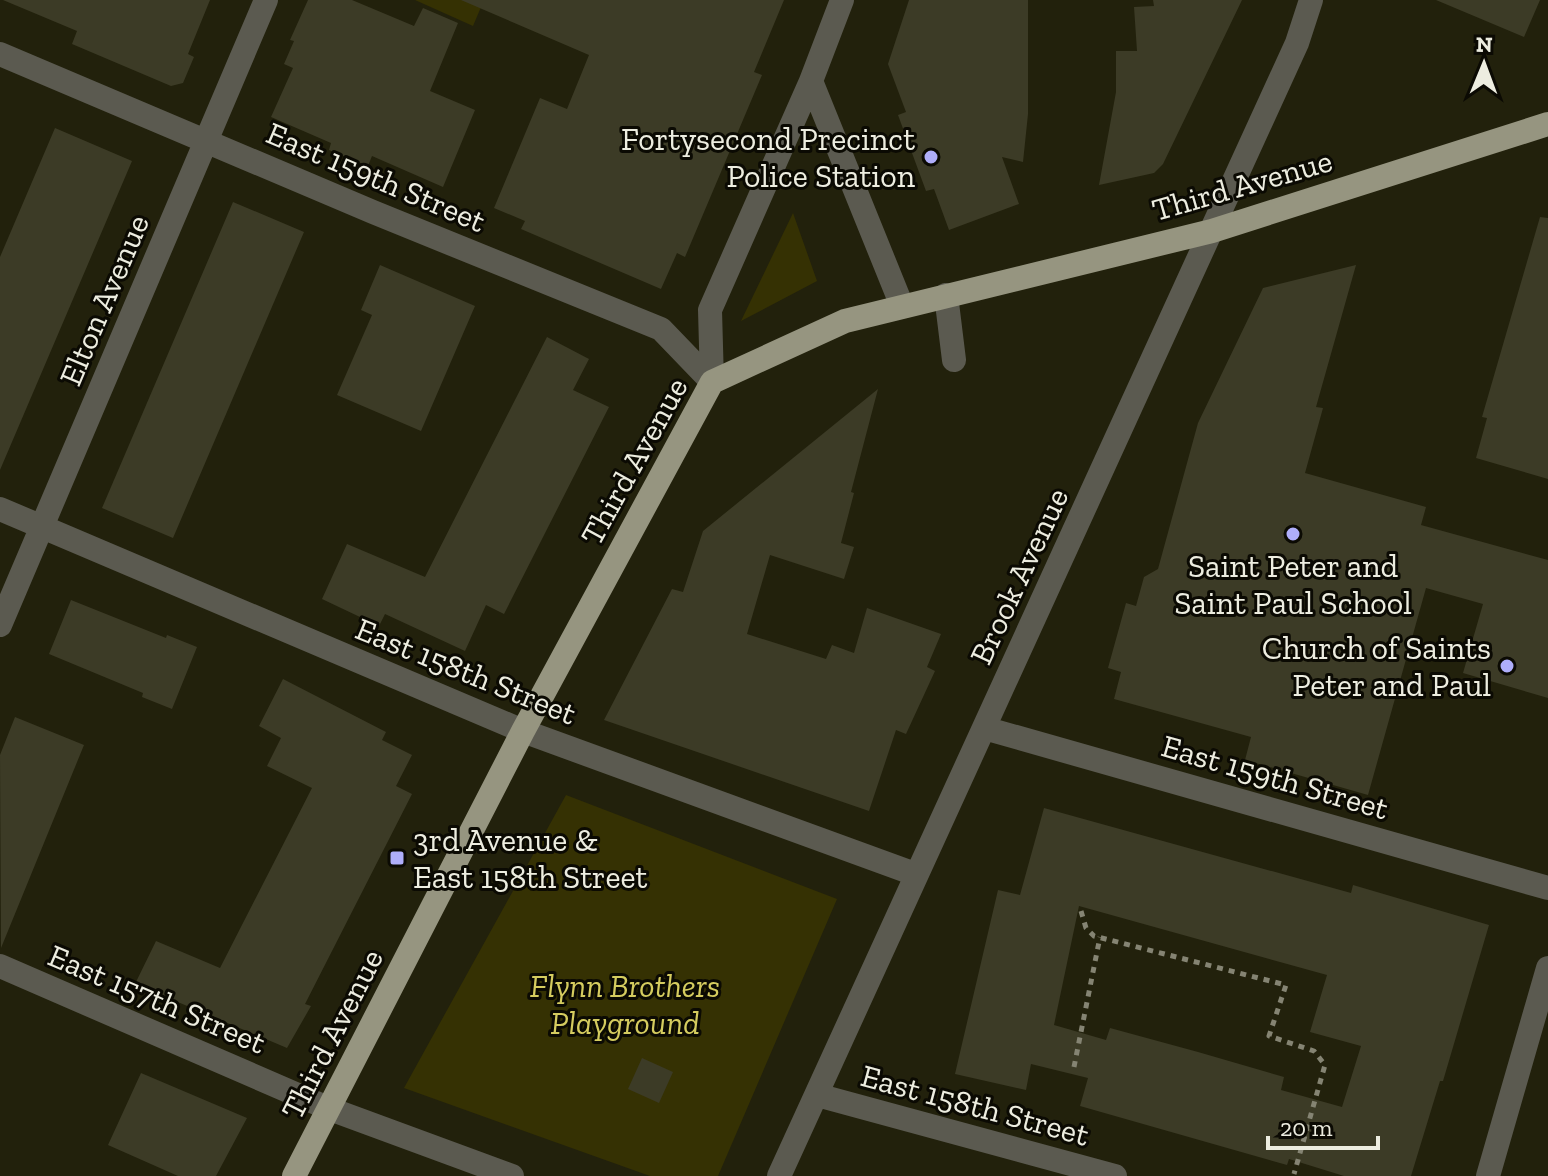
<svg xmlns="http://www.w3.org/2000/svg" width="1548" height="1176" font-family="'Zilla Slab',serif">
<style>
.green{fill:#353103}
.building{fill:#3c3b26;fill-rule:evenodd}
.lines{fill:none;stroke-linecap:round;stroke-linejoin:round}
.path{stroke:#858473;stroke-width:5;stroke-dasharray:6 6;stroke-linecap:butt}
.minor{stroke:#5b5a50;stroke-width:24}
.major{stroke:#969580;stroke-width:24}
.poi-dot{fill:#afaefa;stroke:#0b0a03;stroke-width:3}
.labels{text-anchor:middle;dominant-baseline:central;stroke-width:6;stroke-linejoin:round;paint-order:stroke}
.poi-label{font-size:32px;fill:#edede0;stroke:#0b0a03;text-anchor:end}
.street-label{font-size:32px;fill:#edede0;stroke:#0b0a03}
.park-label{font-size:32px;font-style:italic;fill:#d5cc5f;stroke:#0b0a03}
</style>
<rect width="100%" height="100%" fill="#22210c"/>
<path class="green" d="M415,0H484L473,26Z
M793,213L817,281L741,321Z
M566,795L837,899L718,1176H650L404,1088Z"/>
<path class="building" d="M3,0H210L188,54L194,57L183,83L171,86L72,44L77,31Z
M308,0H352L414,26L423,8L458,23L430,91L475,110L443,187L372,156L368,166L329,150L331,143L271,117L293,68L284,64L294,41L290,40Z
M461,0H784L754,72L762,75L685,257L677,253L661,289L521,229L525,221L494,208L540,98L567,109L589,55Z
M909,0H1028V114L1023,162L1002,157L1019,204L949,230L934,189L926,191L898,115L906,112L888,64Z
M1153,0H1242L1163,164L1154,173L1099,185L1116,92V51H1137L1134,7L1154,6Z
M1436,0H1540L1524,37Z
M55,128L132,161L0,470V257Z
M233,202L304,232L173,538L102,508Z
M1540,217L1548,218V479L1476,458L1487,418L1482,417Z
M380,265L475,306L421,431L337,395L372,315L361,310Z
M1356,265L1316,407L1323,408L1305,473L1426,507L1421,525L1548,560V698L1463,673L1483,604L1426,588L1368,795L1245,760L1251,737L1114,699L1121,672L1108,668L1126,603L1136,606L1144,577L1158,569L1198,423L1263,288Z
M547,337L589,359L573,390L609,407L504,614L486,605L465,651L385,614L379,626L322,599L347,544L425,577Z
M878,389L851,492L854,493L841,543L854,547L844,579L770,555L747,634L826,659L832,645L854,653L867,608L941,634L927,667L935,671L906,734L896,730L869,811L604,720L672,589L683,592L703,531Z
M71,600L166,638L167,635L197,647L172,709L142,697L143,693L49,654Z
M283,679L386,732L382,740L412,755L396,786L412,794L305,1004L311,1006L287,1048L135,984L156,941L220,968L312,788L267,766L281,738L259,726Z
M15,717L84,745L1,948L0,755Z
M1044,808L1351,893L1353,885L1489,925L1443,1081H1440L1411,1176H1344L1289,1159L1287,1165L1080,1106L1088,1078L1031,1064L1026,1090L955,1074L998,890L1020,895ZM1079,906L1327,975L1310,1032L1361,1046L1342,1107L1281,1090L1284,1077L1198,1052L1110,1028L1106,1040L1054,1025Z
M642,1058L673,1072L659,1103L628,1089Z
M141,1073L247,1118L216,1176H178L108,1145Z"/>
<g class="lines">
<path class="path" d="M1081,911L1086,928L1094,936L1286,985L1269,1036L1314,1051L1325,1065L1294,1174
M1074,1067L1100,937"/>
<path class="minor" d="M0,54L373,212L661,329L712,382
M811,81L902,306
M946,295L954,360
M712,382L710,310L811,81L842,0
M0,509L523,731L915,874
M0,625L266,0
M984,728L1548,888
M0,966L330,1109L512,1176
M817,1095L1115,1176
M779,1176L1297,43L1311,0
M1488,1176L1548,968"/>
<path class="major" d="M294,1176L523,731L712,382L845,321L1212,231L1548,124"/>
</g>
<g class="poi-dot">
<circle cx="931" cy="157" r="8"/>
<circle cx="1293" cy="534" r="8"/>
<circle cx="1507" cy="666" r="8"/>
<rect x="389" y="850" width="16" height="16" rx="4"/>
</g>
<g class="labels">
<g class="poi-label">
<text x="915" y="139">Fortysecond Precinct<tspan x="915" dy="37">Police Station</tspan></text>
<text x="1293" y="566" text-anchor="middle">Saint Peter and<tspan x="1293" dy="37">Saint Paul School</tspan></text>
<text x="1491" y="648">Church of Saints<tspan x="1491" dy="37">Peter and Paul</tspan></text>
<text x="413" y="840" text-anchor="start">3rd Avenue &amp;<tspan x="413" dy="37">East 158th Street</tspan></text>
</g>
<g class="street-label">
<text transform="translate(376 177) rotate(23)">East 159th Street</text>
<text transform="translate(1242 185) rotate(-16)">Third Avenue</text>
<text transform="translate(104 300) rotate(-67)">Elton Avenue</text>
<text transform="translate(634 461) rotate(-61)">Third Avenue</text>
<text transform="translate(1019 576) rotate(-65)">Brook Avenue</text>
<text transform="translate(466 671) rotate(22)">East 158th Street</text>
<text transform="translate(1275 777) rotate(16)">East 159th Street</text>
<text transform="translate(157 999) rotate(23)">East 157th Street</text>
<text transform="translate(332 1034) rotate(-63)">Third Avenue</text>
<text transform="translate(975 1105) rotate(15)">East 158th Street</text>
</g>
<g class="park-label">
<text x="625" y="986">Flynn Brothers<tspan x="625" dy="37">Playground</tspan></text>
</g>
</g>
<g transform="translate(1484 64) rotate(1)" stroke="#0b0a03" stroke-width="6" paint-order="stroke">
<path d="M0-6L14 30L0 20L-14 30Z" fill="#edede0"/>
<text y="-12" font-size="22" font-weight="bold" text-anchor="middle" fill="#edede0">N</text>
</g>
<path d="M1268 1136v12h110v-12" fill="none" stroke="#edede0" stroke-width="4"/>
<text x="1280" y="1136" font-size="24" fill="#edede0" stroke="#0b0a03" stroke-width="6" paint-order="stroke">20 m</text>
</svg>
